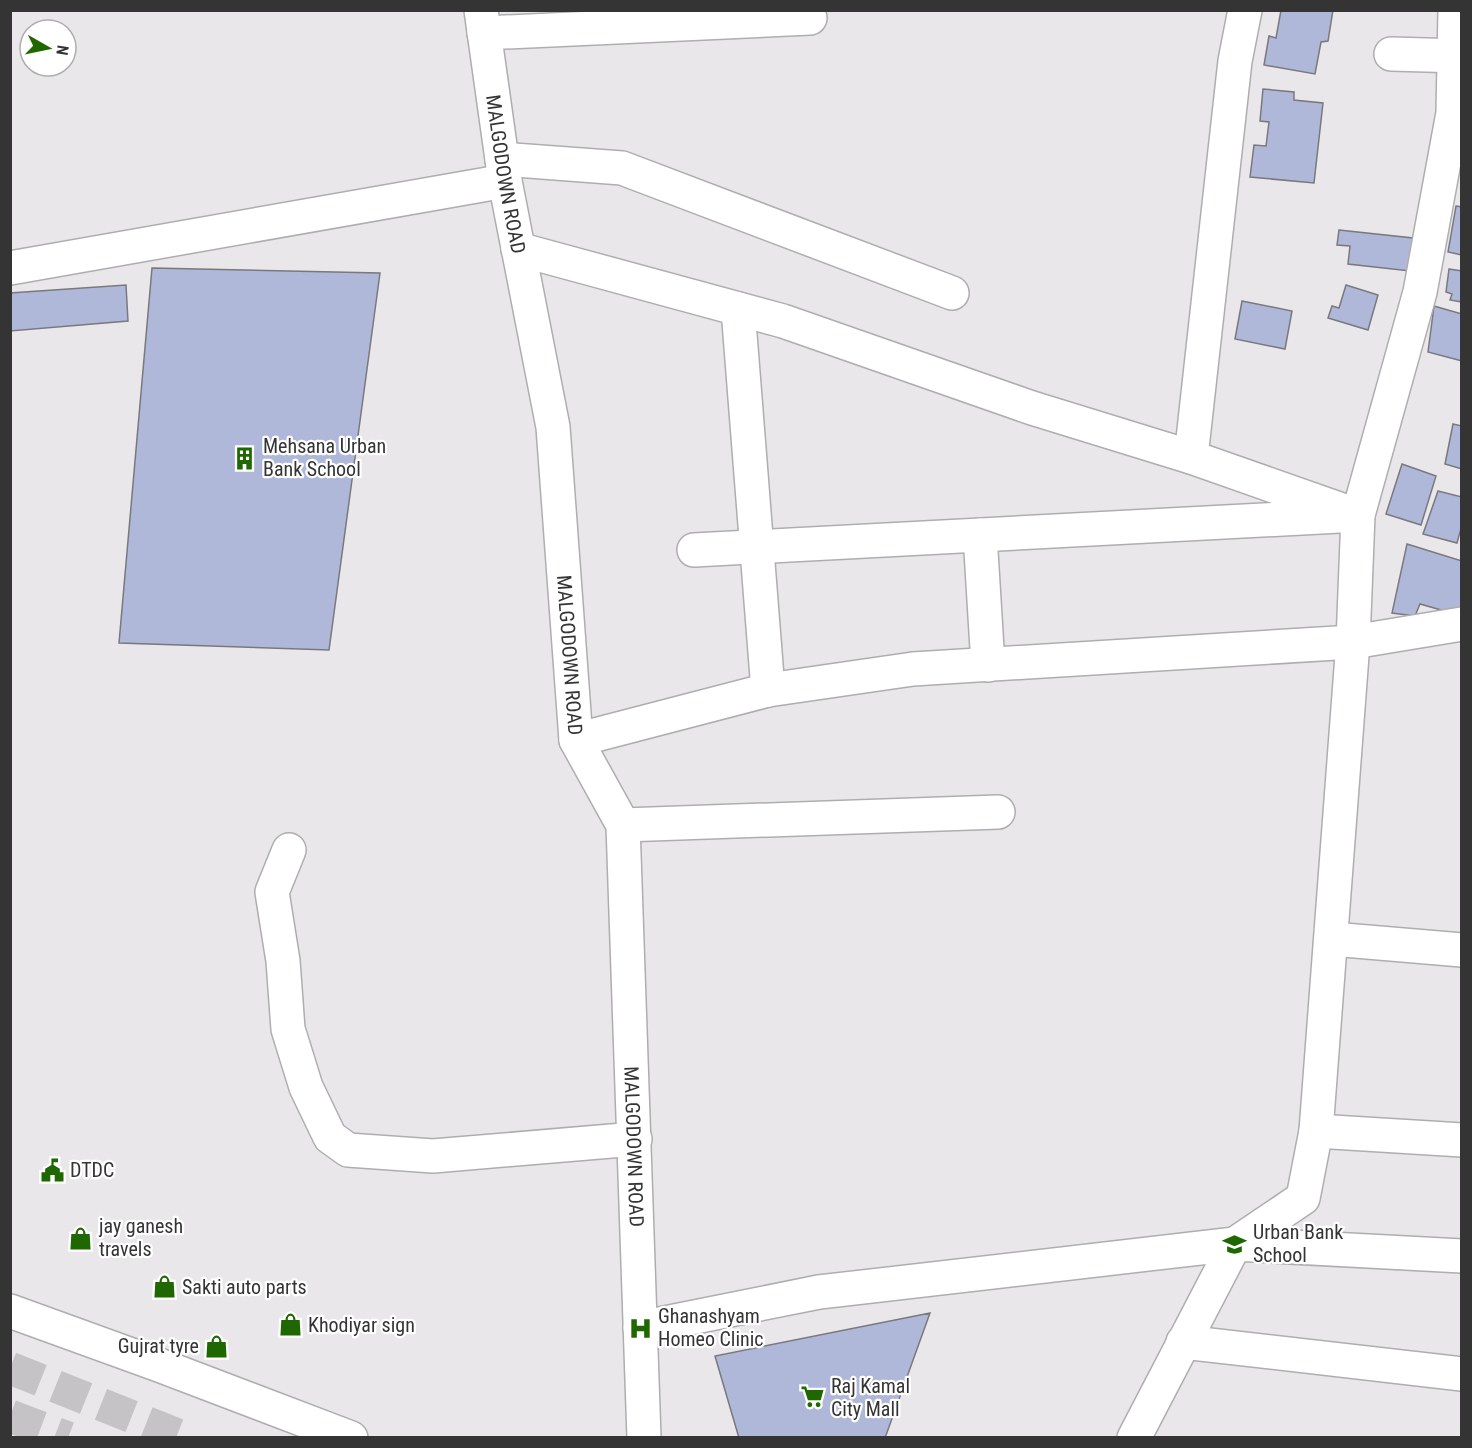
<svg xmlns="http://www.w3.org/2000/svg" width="1472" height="1448" font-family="'Roboto Condensed',sans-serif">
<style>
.building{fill:#b0b8d9;stroke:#79797d;stroke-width:1.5}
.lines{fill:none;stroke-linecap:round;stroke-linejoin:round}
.major-tunnel{stroke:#c5c3c6;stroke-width:33;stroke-dasharray:33 16;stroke-linecap:butt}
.minor-casing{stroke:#afadb0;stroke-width:36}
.minor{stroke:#fff;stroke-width:33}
.labels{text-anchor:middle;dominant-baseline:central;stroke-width:4.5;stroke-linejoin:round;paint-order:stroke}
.street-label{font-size:20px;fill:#343435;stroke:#fff}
.poi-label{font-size:20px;fill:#343435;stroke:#fff;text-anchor:start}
</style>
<rect width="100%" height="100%" fill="#e9e7ea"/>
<path class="building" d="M1281,10H1333L1328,41L1321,42L1315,74L1264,65L1269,36L1276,38Z
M1263,89L1294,92V100L1323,103L1314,183L1250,177L1254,145L1266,146L1269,122L1260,121Z
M1456,206L1462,207V255L1448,252Z
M1339,230L1413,238L1410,271L1348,264L1350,246L1337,245Z
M152,268L380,273L329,650L119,643Z
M1449,269L1462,271V302L1450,300L1452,294L1446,292Z
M126,285L128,321L10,331V293Z
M1346,285L1378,295L1368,330L1328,318L1332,306L1339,308Z
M1242,301L1292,311L1285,349L1235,339Z
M1434,306L1462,314V361L1428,352Z
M1453,424L1462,426V469L1445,464Z
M1402,464L1436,476L1421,525L1386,514Z
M1438,491L1462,497V525L1457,543L1423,534Z
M1407,544L1462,561V616L1420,604L1415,616L1392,613Z
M930,1313L885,1438H739L715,1356Z"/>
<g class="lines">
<path class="major-tunnel" d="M10,1368L185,1438
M10,1416L68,1438"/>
<defs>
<g id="minor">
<path id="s1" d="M481,10L505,181L553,427L576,740L623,825L644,1438"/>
<path d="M484,33L810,18"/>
<path d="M1391,54L1462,56"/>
<path d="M502,159L622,168L952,293"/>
<path d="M518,249L783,321L1032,408L1191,457L1235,61L1245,10"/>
<path d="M10,268L505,181"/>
<path d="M738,309L768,690"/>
<path d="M1191,457L1342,510"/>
<path d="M980,535L988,665"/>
<path d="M694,550L1358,515"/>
<path d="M576,740L768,690L913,669L1353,642L1462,624"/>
<path d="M623,825L998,812"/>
<path d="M289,850L272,892L283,961L288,1029L306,1087L330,1137L348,1150L433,1156L635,1139"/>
<path d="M1332,939L1462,950"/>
<path d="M1316,1131L1462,1140"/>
<path d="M10,1311L159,1365L351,1438"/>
<path d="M640,1328L819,1292L1235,1244L1303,1198L1316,1131L1353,642L1358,515L1420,292L1453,113L1455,10"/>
<path d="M1183,1342L1462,1374"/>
<path d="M1134,1438L1235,1244L1462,1256"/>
</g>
</defs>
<use href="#minor" class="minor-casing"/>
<use href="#minor" class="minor"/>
</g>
<defs>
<symbol id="building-bare" viewBox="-9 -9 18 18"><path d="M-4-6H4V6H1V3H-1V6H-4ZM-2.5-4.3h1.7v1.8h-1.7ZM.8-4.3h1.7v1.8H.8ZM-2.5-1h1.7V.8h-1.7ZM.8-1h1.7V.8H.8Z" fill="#1e6701" stroke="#fff" stroke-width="2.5" paint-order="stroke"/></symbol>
<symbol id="civic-bare" viewBox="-9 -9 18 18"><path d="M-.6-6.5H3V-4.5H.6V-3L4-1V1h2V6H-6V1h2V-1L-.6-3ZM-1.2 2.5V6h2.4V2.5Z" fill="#1e6701" stroke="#fff" stroke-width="2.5" paint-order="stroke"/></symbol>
<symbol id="shop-bare" viewBox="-9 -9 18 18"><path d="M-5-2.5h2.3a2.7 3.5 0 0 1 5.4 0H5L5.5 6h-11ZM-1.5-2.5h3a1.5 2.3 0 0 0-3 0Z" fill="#1e6701" stroke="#fff" stroke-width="2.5" paint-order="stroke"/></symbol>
<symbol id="school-bare" viewBox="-9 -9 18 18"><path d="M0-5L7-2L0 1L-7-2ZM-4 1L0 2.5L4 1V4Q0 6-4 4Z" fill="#1e6701" stroke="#fff" stroke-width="2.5" paint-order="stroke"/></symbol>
<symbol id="hospital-bare" viewBox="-9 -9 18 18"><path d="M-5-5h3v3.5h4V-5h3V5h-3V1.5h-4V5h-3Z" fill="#1e6701" stroke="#fff" stroke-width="2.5" paint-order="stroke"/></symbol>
<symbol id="supermarket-bare" viewBox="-9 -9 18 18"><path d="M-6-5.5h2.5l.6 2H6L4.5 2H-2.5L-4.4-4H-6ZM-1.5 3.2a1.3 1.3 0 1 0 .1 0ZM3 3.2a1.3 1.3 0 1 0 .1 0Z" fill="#1e6701" stroke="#fff" stroke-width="2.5" paint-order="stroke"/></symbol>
</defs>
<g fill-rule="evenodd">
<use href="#building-bare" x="228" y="442" width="33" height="33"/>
<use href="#civic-bare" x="36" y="1154" width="33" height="33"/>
<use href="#shop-bare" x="64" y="1222" width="33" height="33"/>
<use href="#school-bare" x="1218" y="1228" width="33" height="33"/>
<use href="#shop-bare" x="148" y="1270" width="33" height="33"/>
<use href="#shop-bare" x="274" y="1308" width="33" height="33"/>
<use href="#hospital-bare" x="624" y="1312" width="33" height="33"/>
<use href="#shop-bare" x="200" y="1330" width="33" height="33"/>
<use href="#supermarket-bare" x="796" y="1380" width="33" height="33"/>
</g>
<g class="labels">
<g class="street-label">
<text stroke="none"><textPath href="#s1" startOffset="166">MALGODOWN ROAD</textPath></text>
<text stroke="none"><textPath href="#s1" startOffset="652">MALGODOWN ROAD</textPath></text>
<text stroke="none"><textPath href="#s1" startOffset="1156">MALGODOWN ROAD</textPath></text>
</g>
<g class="poi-label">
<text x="263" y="446">Mehsana Urban<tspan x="263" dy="23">Bank School</tspan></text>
<text x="70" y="1170">DTDC</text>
<text x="99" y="1226">jay ganesh<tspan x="99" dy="23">travels</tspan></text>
<text x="1253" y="1232">Urban Bank<tspan x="1253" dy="23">School</tspan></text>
<text x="182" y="1287">Sakti auto parts</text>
<text x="658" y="1316">Ghanashyam<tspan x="658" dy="23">Homeo Clinic</tspan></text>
<text x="308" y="1325">Khodiyar sign</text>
<text x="199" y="1346" text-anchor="end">Gujrat tyre</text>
<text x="831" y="1386">Raj Kamal<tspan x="831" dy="23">City Mall</tspan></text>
</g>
</g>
<rect width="1472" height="1448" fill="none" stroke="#343435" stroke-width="24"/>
<g transform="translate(48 48) rotate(99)"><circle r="28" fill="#ffffff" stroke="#aeaeae" stroke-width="1.5"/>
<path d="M0-4.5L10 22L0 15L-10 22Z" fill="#1e6701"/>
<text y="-9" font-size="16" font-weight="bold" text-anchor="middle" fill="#343435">N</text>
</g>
</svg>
